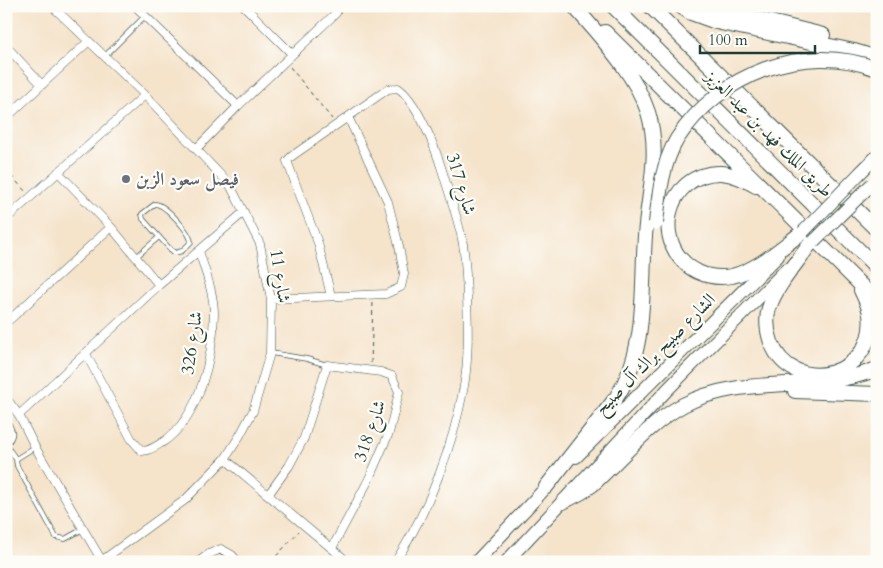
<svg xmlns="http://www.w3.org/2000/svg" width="883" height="568" font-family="Cardo,Amiri,serif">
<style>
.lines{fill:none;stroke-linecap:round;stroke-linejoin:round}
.lane-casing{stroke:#3f564a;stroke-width:5.5}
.street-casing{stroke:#3f564a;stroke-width:9}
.primary-casing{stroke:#3f564a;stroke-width:14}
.highway-casing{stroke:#3f564a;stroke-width:16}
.path{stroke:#3f564a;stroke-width:1;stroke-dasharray:4 4;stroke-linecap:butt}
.lane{stroke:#fff;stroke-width:4}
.street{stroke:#fff;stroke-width:8}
.primary{stroke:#fff;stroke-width:12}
.highway{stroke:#fff;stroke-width:14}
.primary-bridge-casing{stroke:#3f564a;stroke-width:14;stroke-linecap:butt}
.highway-bridge-casing{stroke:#3f564a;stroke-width:16;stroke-linecap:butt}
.primary-bridge{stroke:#fff;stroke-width:12}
.highway-bridge{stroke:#fff;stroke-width:14}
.worship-dot{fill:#6b7280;stroke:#fdfcf7;stroke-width:2}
.labels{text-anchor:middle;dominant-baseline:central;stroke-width:4.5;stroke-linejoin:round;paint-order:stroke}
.street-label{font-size:18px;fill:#1f3d34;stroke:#fdfcf7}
.worship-label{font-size:18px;font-weight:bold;fill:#5b616d;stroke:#fdfcf7;text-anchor:start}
</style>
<rect width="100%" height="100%" fill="#fdfcf7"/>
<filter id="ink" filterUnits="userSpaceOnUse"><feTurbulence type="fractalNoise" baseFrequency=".02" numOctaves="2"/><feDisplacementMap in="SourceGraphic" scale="10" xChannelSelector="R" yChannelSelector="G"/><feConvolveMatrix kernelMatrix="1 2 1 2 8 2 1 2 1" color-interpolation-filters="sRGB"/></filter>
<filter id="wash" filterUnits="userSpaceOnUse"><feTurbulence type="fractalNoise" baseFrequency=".0096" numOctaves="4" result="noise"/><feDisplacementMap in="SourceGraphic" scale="20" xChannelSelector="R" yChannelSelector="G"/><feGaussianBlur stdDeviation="1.12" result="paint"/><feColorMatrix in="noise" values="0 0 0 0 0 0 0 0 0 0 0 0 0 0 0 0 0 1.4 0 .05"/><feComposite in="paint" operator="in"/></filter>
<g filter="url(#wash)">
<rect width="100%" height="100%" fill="#f5e3ca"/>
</g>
<g filter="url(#ink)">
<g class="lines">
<defs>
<path id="lane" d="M105,56L145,16
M155,204C165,204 190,232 191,242L182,251L175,253L170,249L143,219L142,214Z
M136,257L159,237
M271,353L307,359L327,365
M6,419C13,431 16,434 6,445
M6,445L16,459L17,466L56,537L65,539L83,529
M16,459L35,447"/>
<path id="street" d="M52,6L145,95L230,185L260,244L271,299L270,353L253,411L239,437L225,459L185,500L100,562
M135,6L238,106
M244,6L292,54
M6,46L42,85
M6,118L89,41
M197,148L238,106L336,13L338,6
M58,172L111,227L159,285
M6,219L145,95
M331,296L318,243L287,161L292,156L388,89L398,88C417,101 435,147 442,170C449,193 457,216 462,239C466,258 466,277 467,296C468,326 469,357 464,386C453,447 429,510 395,562
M271,299L386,294L401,287L404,274L399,246L388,202L348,117
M6,323L111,227
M86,354L132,440L142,451C150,451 156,446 163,442C200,417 213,356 214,314C214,293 205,271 199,251
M6,398L19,415L35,447L102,561
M19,415L159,285L244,212
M225,459L348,562
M268,495L289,466L304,438L327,365L381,372L392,376L399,392L389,433L368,481L332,548
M198,562L209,554L221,549L232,555L238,562"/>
<path id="primary" d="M861,172L877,156
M576,457L778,256
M476,562L553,480
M506,562L667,390L787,269"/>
<path id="highway" d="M613,6L877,268
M650,6L877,230
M680,6L691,13L716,22L854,51L877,58
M706,6L823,35
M605,32L877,301
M756,186C745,180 734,174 721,173C664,172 649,248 698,272C709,277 721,278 732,276C757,270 780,249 800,234
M810,244C797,263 776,286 769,308C766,319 767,331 771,342C792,399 878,376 870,314C869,306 864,297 861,290
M795,391L877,394
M546,487L616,398C648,349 641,291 645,236C648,193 661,154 648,112C635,73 600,37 574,6
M563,502L582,492L592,485C622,458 648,424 683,405C743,373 815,394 877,369"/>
</defs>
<use href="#lane" class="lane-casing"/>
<use href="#street" class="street-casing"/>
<use href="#primary" class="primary-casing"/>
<use href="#highway" class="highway-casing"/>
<path class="path" d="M290,67L332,119
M6,170L26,192
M371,363L373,302
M271,562L299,531"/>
<use href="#lane" class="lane"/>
<use href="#street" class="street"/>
<use href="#primary" class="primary"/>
<use href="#highway" class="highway"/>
<defs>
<path id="primary-bridge" d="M803,232L861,172
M813,242L872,184"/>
<path id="highway-bridge" d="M656,223C659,195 662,164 677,139C719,74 804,41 877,69"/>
</defs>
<use href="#primary-bridge" class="primary-bridge-casing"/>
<use href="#highway-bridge" class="highway-bridge-casing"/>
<use href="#primary-bridge" class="primary-bridge"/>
<use href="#highway-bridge" class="highway-bridge"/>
</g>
</g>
<circle class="worship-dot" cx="126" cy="179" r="5"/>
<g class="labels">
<g class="street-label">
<text transform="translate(769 134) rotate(45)">طريق الملك فهد بن عبد العزيز</text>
<text transform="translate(461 184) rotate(73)">شارع 317</text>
<text transform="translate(280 276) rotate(81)">شارع 11</text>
<text transform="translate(192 343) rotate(-82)">شارع 326</text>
<text transform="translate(655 354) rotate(-45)">الشارع صبيح براك آل صبيح</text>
<text transform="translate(370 431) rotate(-71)">شارع 318</text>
</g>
<g class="worship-label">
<text x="136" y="179">فيصل سعود الزبن</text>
</g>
</g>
<rect width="883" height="568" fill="none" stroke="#fdfcf7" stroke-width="25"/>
<path d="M700 45v8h115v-8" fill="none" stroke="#1f3d34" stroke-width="2.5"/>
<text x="708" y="45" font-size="15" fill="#1f3d34" stroke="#fdfcf7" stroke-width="4" paint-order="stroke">100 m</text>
</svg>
